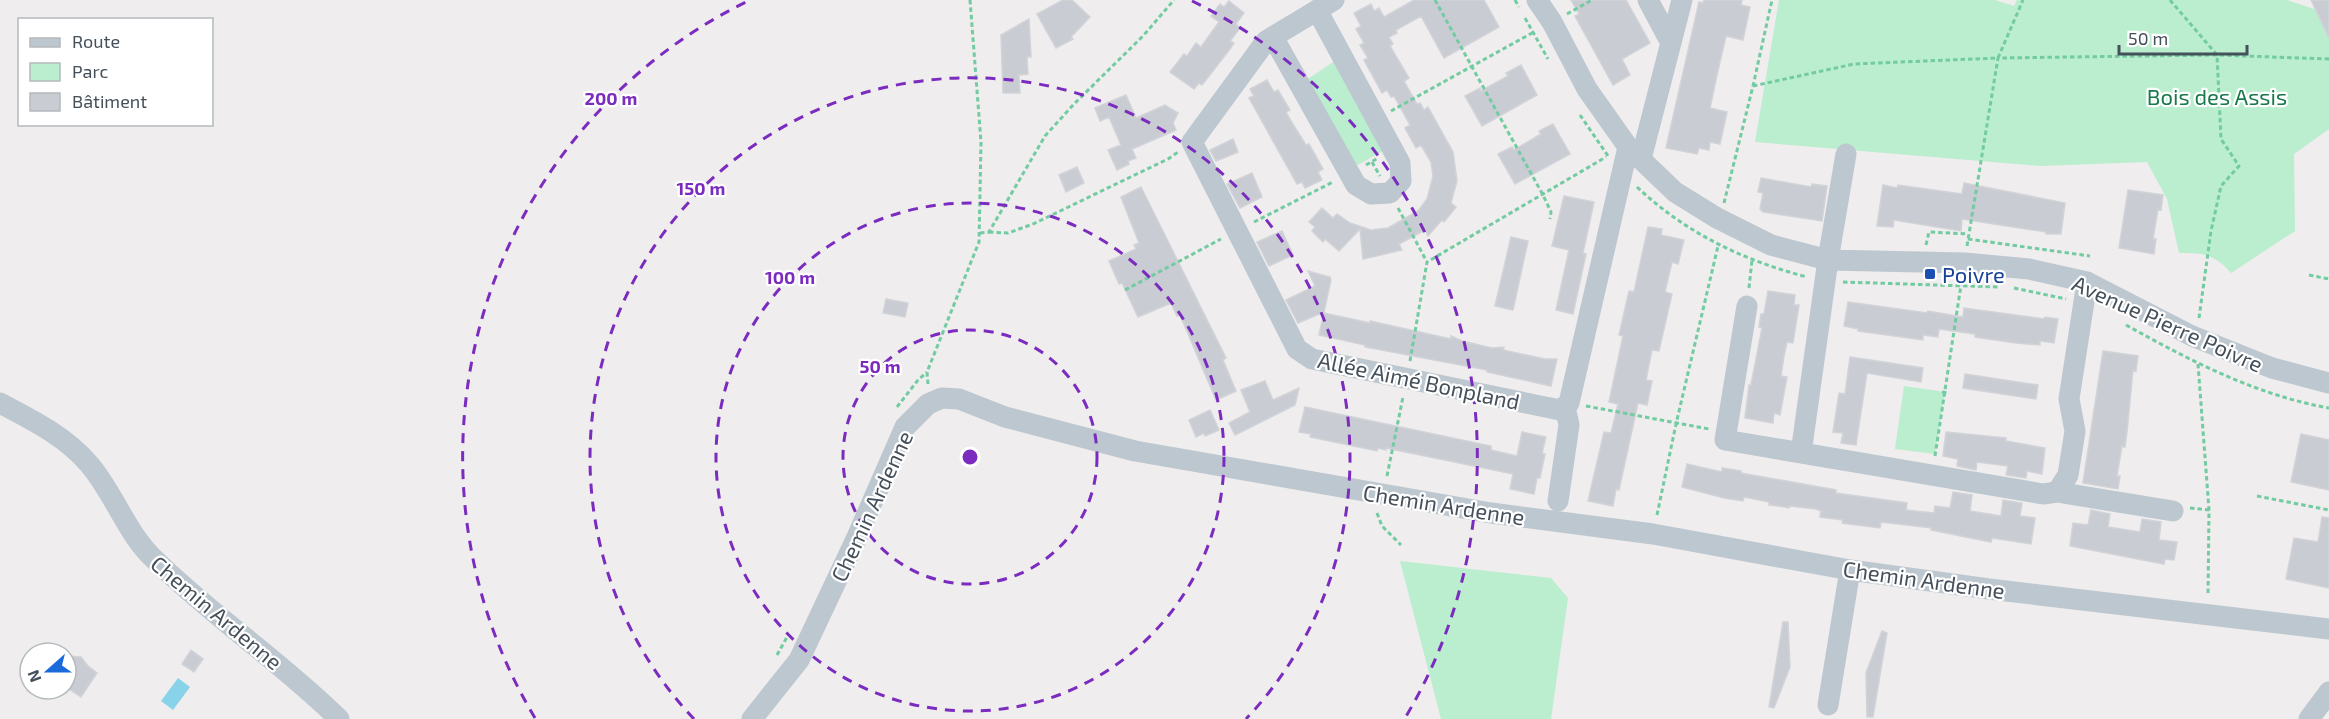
<svg xmlns="http://www.w3.org/2000/svg" width="2329" height="719" font-family="'Exo 2',sans-serif">
<style>
.green{fill:#bbedcf}
.water{fill:#88d3ea}
.building{fill:#c9ccd2;stroke:#d1d3d8;stroke-width:1.5}
.lines{fill:none;stroke-linecap:round;stroke-linejoin:round}
.path{stroke:#73cba2;stroke-width:3;stroke-dasharray:4.5 3;stroke-linecap:butt}
.minor{stroke:#bdc7cf;stroke-width:21}
.ring{fill:none;stroke:#7b2cbf;stroke-width:3;stroke-dasharray:10 8}
.transit-dot{fill:#1a4fb4;stroke:#fff;stroke-width:2}
.labels{text-anchor:middle;dominant-baseline:central;stroke-width:4.5;stroke-linejoin:round;paint-order:stroke}
.park-label{font-size:22px;fill:#18794b;stroke:#fff}
.transit-label{font-size:22px;fill:#164399;stroke:#fff;text-anchor:start}
.street-label{font-size:22px;fill:#45505a;stroke:#fff}
.centre{fill:#7b2cbf;stroke:#fff;stroke-width:3}
.ring-label{font-size:18px;text-anchor:middle;font-weight:bold;fill:#7b2cbf;stroke:#fff;stroke-width:4.5;stroke-linejoin:round;paint-order:stroke}
</style>
<rect width="100%" height="100%" fill="#efeded"/>
<path class="green" d="M1779,0H1995L2014,6L2017,0H2287L2329,14V129L2294,154L2295,231L2231,273C2215,254 2203,253 2179,253L2167,199L2147,162L2041,166L1755,142Z
M1335,61L1385,150L1352,168L1303,82Z
M1904,386L1945,392L1935,454L1895,449Z
M1400,561L1551,578L1568,598L1551,719H1441Z"/>
<path class="water" d="M178,678L190,687L173,710L161,701Z"/>
<path class="building" d="M1063,0H1072L1090,17L1071,37L1073,39L1056,48L1037,14Z
M1414,0H1484L1499,27L1444,58L1421,16L1396,30L1397,33L1389,37L1393,44L1390,46L1409,78L1404,81L1417,104L1420,103L1424,110L1428,107L1453,152L1457,181L1451,203L1456,207L1444,222L1442,220L1428,236L1425,230L1399,244L1402,250L1363,259L1360,229L1339,251L1325,239L1323,242L1312,231L1315,227L1309,222L1322,208L1333,218L1337,214L1350,223L1371,230L1388,228L1418,211L1427,199L1433,176L1431,162L1421,145L1416,148L1405,128L1410,125L1394,96L1391,97L1387,90L1382,93L1364,60L1368,58L1360,45L1364,43L1356,29L1361,26L1354,13L1371,4L1374,11L1379,8L1384,17Z
M1571,0H1626L1650,43L1622,59L1630,75L1613,85L1575,16L1579,14Z
M1704,0H1742L1741,5L1750,7L1743,40L1726,36L1717,75L1710,108L1727,112L1720,144L1710,142L1709,150L1699,148L1697,154L1666,148L1699,2L1703,3Z
M2311,0H2329V38Z
M1229,1L1244,13L1236,24L1240,28L1230,41L1234,43L1230,49L1202,85L1199,83L1194,89L1170,72L1184,54L1187,56L1196,43L1201,47L1219,22L1211,16L1220,4L1224,7Z
M1029,19L1031,57H1027L1028,74L1019,75L1020,93H1003L1001,35Z
M1521,65L1537,95L1482,126L1465,96L1480,88L1481,91L1508,76L1506,73Z
M1267,80L1274,92L1278,90L1290,110L1286,112L1294,126L1306,145L1309,144L1323,169L1318,172L1322,180L1305,188L1302,182L1297,184L1249,98L1254,96L1250,89Z
M1126,95L1136,118L1165,105L1178,113L1173,123L1176,130L1132,149L1136,158L1128,161L1129,164L1117,170L1108,150L1121,145L1109,117L1100,121L1095,108Z
M1553,124L1570,154L1515,184L1498,154L1512,147L1514,150L1541,134L1539,131Z
M1233,139L1238,152L1216,161L1210,150Z
M1077,167L1084,183L1066,192L1059,175Z
M1252,173L1262,197L1240,208L1227,184Z
M1761,178L1811,187L1812,184L1827,186L1822,221L1763,212L1760,209L1763,193L1758,192Z
M1964,183L2065,203L2061,234H2046V232L1962,219L1961,231L1894,220L1893,227L1877,226L1883,185L1897,188L1898,185L1962,194Z
M1141,187L1226,358L1223,360L1236,391L1216,400L1180,315L1177,316L1171,303L1138,317L1122,283L1119,284L1109,261L1136,249L1134,245L1139,243L1121,197Z
M2128,190L2163,195L2161,210L2158,209L2153,239H2156L2154,254L2119,248Z
M1564,196L1594,202L1583,253L1586,254L1573,314L1556,310L1569,250L1552,246Z
M1648,227L1662,229L1661,235L1684,240L1678,264L1672,262L1665,292L1672,294L1659,351L1652,350L1646,380L1652,381L1647,405L1638,403L1619,490L1616,489L1613,506L1588,501L1604,432L1611,433L1618,404L1609,402L1623,336L1619,335L1629,291L1634,292Z
M1282,231L1293,255L1269,266L1257,242Z
M1511,237L1528,241L1513,310L1495,306Z
M1308,271L1330,277L1331,280L1324,312L1298,323L1286,300L1315,286Z
M1768,291L1795,295L1794,305H1799L1793,343L1787,342L1784,356L1781,376L1787,377L1780,415L1774,413L1773,423L1745,418L1749,385H1751L1762,328L1759,327L1761,314H1764Z
M886,299L908,303L905,317L883,313Z
M1848,302L1927,313L1928,311L1963,317L1964,308L2044,319L2045,317L2058,319L2054,343L2040,341V345L2016,343L1975,337V334L1939,329L1938,337L1923,335V340L1858,331V329L1844,326Z
M1324,313L1370,323V321L1451,339V336L1462,341L1492,348L1504,347L1503,350L1545,359H1557L1551,386L1487,372V370L1365,347V345L1319,335Z
M2103,351L2138,356L2136,371L2133,370L2127,432L2125,447L2122,446L2117,476H2120L2118,489L2083,483Z
M1850,357L1923,368L1921,382L1867,373L1856,445L1841,443L1843,433L1833,432L1839,393L1845,394Z
M1965,374L2038,385L2036,399L1963,388Z
M1265,381L1273,400L1299,388L1295,405L1235,435L1229,423L1250,412L1241,390Z
M1305,407L1491,446V450L1517,456L1522,432L1546,437L1542,453L1545,454L1540,478H1537L1534,494L1510,489L1513,474L1386,448V450L1378,448L1377,451L1310,437L1311,434L1299,432Z
M1210,410L1219,430L1205,436L1204,433L1196,437L1189,420Z
M1946,432L2006,438V441L2045,448L2042,474L2027,471L2026,478L2006,475L2008,466L1977,462L1976,470L1957,466L1958,459L1943,456Z
M2301,434L2329,440V490L2291,482Z
M1687,464L1722,472V468L1741,471V473L1836,490V493L1907,503L1906,510L1934,513L1935,506L1950,508L1953,492L1972,495L1970,511L2001,516L2003,500L2022,503L2020,516L2035,518L2031,544L1992,538L1991,542L1931,530L1932,528L1881,522L1880,528L1842,523L1843,520L1820,517L1821,511L1816,509L1790,506L1789,508L1779,506L1769,505V502L1744,497L1743,501L1724,498L1682,487Z
M2091,510L2110,514L2108,527L2140,532L2142,519L2161,522L2159,540L2177,542L2174,560L2165,559L2164,564L2070,546L2073,523L2088,525Z
M2322,517L2329,518V588L2286,579L2294,538L2318,542Z
M1783,622H1788L1790,667L1774,708L1769,707Z
M1882,631L1887,633L1873,717H1867L1866,673Z
M191,650L203,659L194,672L182,664Z
M66,656L81,657L88,666L97,673L81,697L66,687Z"/>
<g class="lines">
<path class="path" d="M1435,0L1543,195L1551,212L1550,219
M1515,0L1519,7
M2170,0L2217,55L2329,59
M1567,14L1592,0
M1525,18L1548,59
M1753,86L1854,64L1998,58L2023,0
M1391,111L1532,33
M1580,115L1608,156
M1372,162L1380,176
M1366,165L1378,158
M1637,187C1686,233 1742,260 1807,277
M1724,203L1753,86L1772,0
M1398,208L1427,262
M1254,222L1333,182
M989,232L1008,233L1033,224L1168,159L1178,152
M980,233L989,232L1045,136L1074,104L1143,36L1174,0
M1968,239L2090,256
M1926,245L1929,232L1968,234
M1967,246L1998,58L2217,55L2221,139L2239,166L2221,186L2211,231L2199,318
M2309,275L2329,279
M1843,282L1998,287
M1749,288L1752,260
M2014,288L2066,299
M1125,290L1221,239
M2126,325C2191,361 2256,395 2329,408
M1410,361L1427,262L1606,157
M2198,364L2209,510L2208,596
M928,384L927,372L979,242L981,142L970,0
M1942,392L1948,393
M1586,406L1709,429
M897,407L918,380L927,372
M1935,456L1961,285
M1387,476L1403,397
M2257,496L2329,510
M2190,508L2209,510
M1377,513L1382,526L1401,545
M1657,515L1676,424L1718,246
M777,655L787,637"/>
<path class="minor" d="M1334,0L1266,41L1192,142L1297,349L1312,359L1560,410L1569,403L1628,147
M1537,0L1552,22L1587,89L1628,147L1675,192L1717,218L1771,245L1828,260L1965,263L2029,269L2087,282L2192,336L2272,368L2329,383
M1648,0L1671,43
M1273,37L1356,185L1371,194L1390,193L1401,181L1400,163L1317,10
M1641,159L1682,0
M1747,306L1725,440L2043,494L2057,492L2173,511
M0,403C32,420 65,436 89,464C114,493 126,532 153,558C212,616 280,661 339,719
M1801,453L1828,260L1846,154
M2057,492L2068,475L2075,431L2069,399L2087,282
M1558,501L1569,425L1565,407
M1828,705L1850,570
M752,719L799,660L857,537L905,427L928,404L942,398L959,399L1005,417L1135,451L1491,513L1653,534L1850,570L1989,589L2329,629
M2309,719L2329,692"/>
</g>
<g class="ring">
<circle cx="970" cy="457" r="127"/>
<circle cx="970" cy="457" r="254"/>
<path d="M694 719A380 380 0 1 1 1246 719"/>
<path d="M535 718A507 507 0 0 1 748 1M1192 1A507 507 0 0 1 1405 718"/>
</g>
<rect class="transit-dot" x="1924" y="268" width="12" height="12" rx="3"/>
<g class="labels">
<g class="park-label">
<text x="2217" y="96">Bois des Assis</text>
</g>
<g class="transit-label">
<text x="1942" y="274">Poivre</text>
</g>
<g class="street-label">
<text transform="translate(2168 323) rotate(24)">Avenue Pierre Poivre</text>
<text transform="translate(1419 380) rotate(12)">Allée Aimé Bonpland</text>
<text transform="translate(1444 504) rotate(9)">Chemin Ardenne</text>
<text transform="translate(871 506) rotate(-65)">Chemin Ardenne</text>
<text transform="translate(1924 579) rotate(8)">Chemin Ardenne</text>
<text transform="translate(217 612) rotate(40)">Chemin Ardenne</text>
</g>
</g>
<circle cx="970" cy="457" r="9" class="centre"/>
<g class="ring-label">
<text x="611" y="105">200 m</text>
<text x="701" y="195">150 m</text>
<text x="790" y="284">100 m</text>
<text x="880" y="373">50 m</text>
</g>
<rect x="18" y="18" width="195" height="108" fill="#ffffff" stroke="#b5b9bd" stroke-width="1.5"/>
<rect x="30" y="38" width="30" height="9" fill="#bdc7cf" stroke="#b5b9bd" stroke-width="1.5"/>
<text x="72" y="48" font-size="18" fill="#45505a">Route</text>
<rect x="30" y="63" width="30" height="18" fill="#bbedcf" stroke="#b5b9bd" stroke-width="1.5"/>
<text x="72" y="78" font-size="18" fill="#45505a">Parc</text>
<rect x="30" y="93" width="30" height="18" fill="#c9ccd2" stroke="#b5b9bd" stroke-width="1.5"/>
<text x="72" y="108" font-size="18" fill="#45505a">Bâtiment</text>
<g transform="translate(48 671) rotate(249)"><circle r="28" fill="#ffffff" stroke="#b5b9bd" stroke-width="1.5"/>
<path d="M0-4.5L10 22L0 15L-10 22Z" fill="#1b6adb"/>
<text y="-9" font-size="16" font-weight="bold" text-anchor="middle" fill="#45505a">N</text>
</g>
<path d="M2119 45v9h128v-9" fill="none" stroke="#45505a" stroke-width="3"/>
<text x="2128" y="45" font-size="18" fill="#45505a" stroke="#ffffff" stroke-width="4.5" paint-order="stroke">50 m</text>
</svg>
